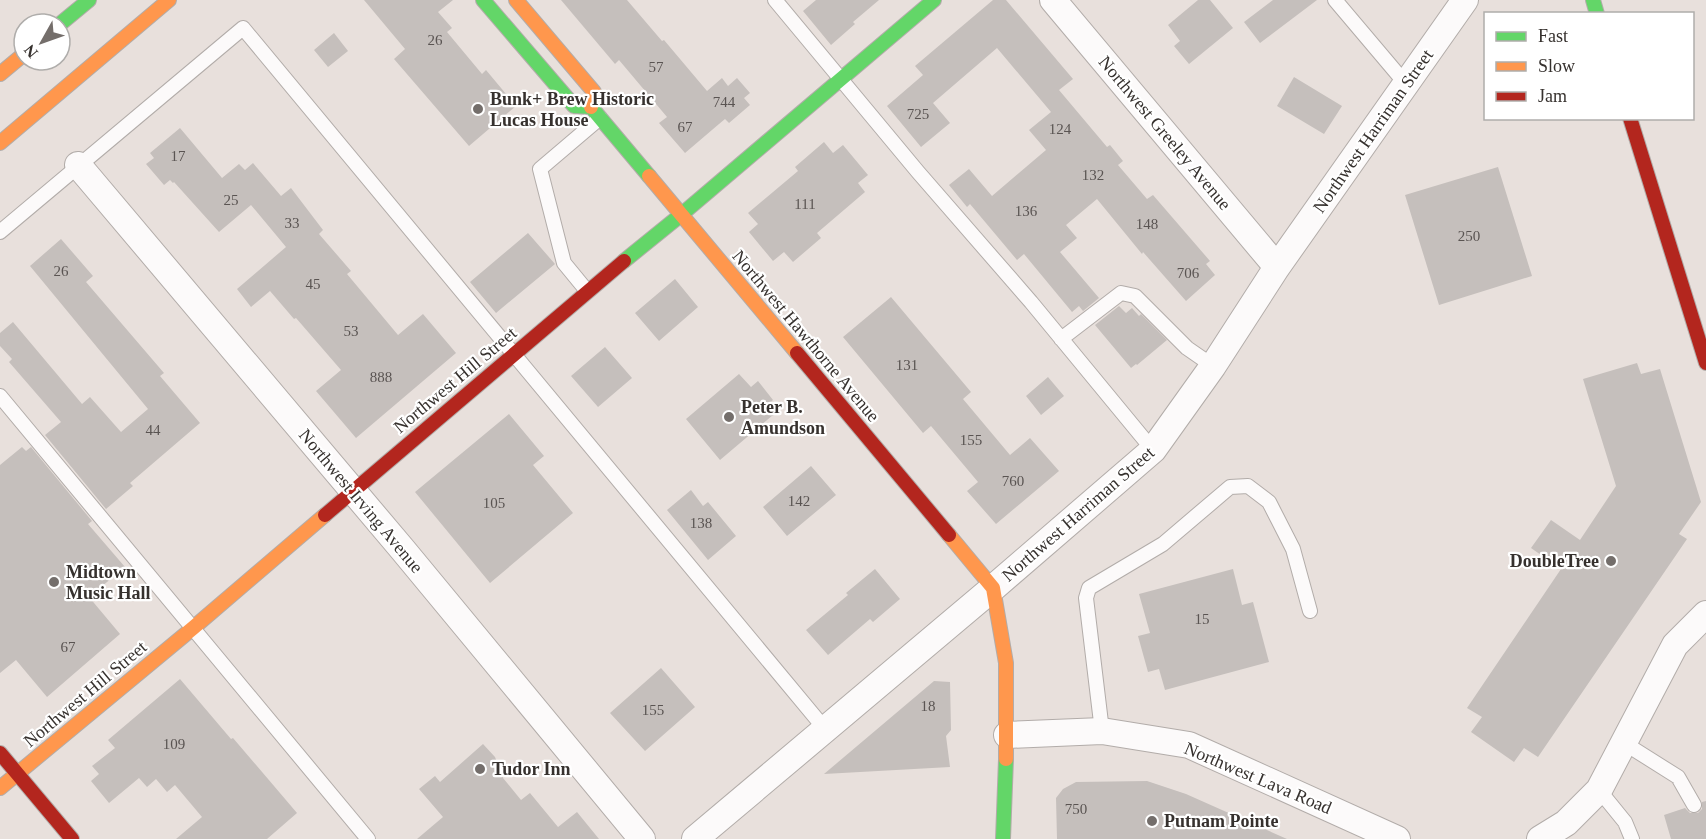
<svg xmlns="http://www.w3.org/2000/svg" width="1706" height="839" font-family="Georgia,serif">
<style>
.building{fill:#c5bfbc}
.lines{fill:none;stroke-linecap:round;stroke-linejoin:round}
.lane-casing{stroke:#b2aca9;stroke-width:16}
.street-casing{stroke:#b2aca9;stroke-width:28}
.fast-casing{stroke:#b2aca9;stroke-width:16}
.slow-casing{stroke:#b2aca9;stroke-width:16}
.jam-casing{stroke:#b2aca9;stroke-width:16}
.lane{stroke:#fcfafa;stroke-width:14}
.street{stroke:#fcfafa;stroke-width:26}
.fast{stroke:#63d668;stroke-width:14}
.slow{stroke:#ff974d;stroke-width:14}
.jam{stroke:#b3261e;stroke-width:14}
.poi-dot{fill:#746e6b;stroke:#fff;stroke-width:2}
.labels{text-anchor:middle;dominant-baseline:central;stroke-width:4.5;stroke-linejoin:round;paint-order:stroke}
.number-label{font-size:15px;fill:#5a5452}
.poi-label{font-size:18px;font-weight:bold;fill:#36312e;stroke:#fff;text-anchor:start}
.street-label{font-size:18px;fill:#36312e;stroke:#fff}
</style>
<rect width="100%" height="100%" fill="#e8e0dc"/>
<path class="building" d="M364,0H453L438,12L452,28L447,32L482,74L486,70L516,106L469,146L394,59L405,49Z
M561,0H627L662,41L664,40L707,91L722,78L728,86L737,78L750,93L744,98L750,105L729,123L725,119L719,124L685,153L659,123L667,117L619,60L615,64Z
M816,0H879L853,22L855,24L831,45L803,11Z
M993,0H1006L1073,79L1059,90L1107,147L1110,145L1123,161L1118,165L1147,199L1153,195L1210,261L1206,264L1215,275L1186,301L1143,252L1142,254L1097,199L1066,225L1077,238L1060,252L1099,298L1083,311L1079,306L1072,312L1024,254L1017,260L970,204L967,207L949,185L969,169L992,196L1046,150L1029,130L1051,112L997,48L933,103L950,123L921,147L887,106L923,75L915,66Z
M1198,0H1210L1233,28L1189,64L1174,46L1180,41L1168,25Z
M1273,0H1317L1260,43L1244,22Z
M334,33L348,51L328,67L314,50Z
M1294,77L1342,106L1324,134L1277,106Z
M180,128L222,178L239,164L245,170L253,163L281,196L291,188L323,230L319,234L351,271L347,274L398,335L423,314L456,353L356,438L316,391L341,370L296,318L294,319L270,291L251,307L237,289L286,247L251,205L219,232L174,182L173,183L170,180L164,185L146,164L154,158L150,153Z
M824,142L833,153L843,145L868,175L858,183L865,192L817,233L821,238L793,262L784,252L773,261L749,232L758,224L748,213L798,171L795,167Z
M1498,167L1532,276L1439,305L1405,195Z
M528,233L555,264L496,313L470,282Z
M61,239L93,276L86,282L164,373L160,376L200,423L130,483L133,486L106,509L45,435L61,422L9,362L12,359L0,346V333L13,322L82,404L90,397L121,432L148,409L30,266Z
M675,279L698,307L659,341L635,313Z
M891,297L971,392L963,399L1010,455L1030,438L1059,471L996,524L967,491L978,482L931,426L923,433L843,337Z
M1119,306L1126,313L1132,308L1139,316L1141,314L1167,340L1137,365L1136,364L1131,368L1095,325Z
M605,347L632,378L598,407L571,376Z
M1637,363L1641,374L1660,369L1701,502L1679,534L1687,539L1538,757L1524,748L1514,762L1471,732L1482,717L1467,708L1561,569L1531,548L1551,520L1580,540L1616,486L1583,379Z
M739,374L751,387L758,381L773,400L766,406L773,415L720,460L686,419Z
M1048,377L1064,396L1041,415L1026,396Z
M509,414L544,456L533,465L573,513L490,583L415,492Z
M22,447L26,451L31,447L92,521L88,524L125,567L89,597L120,634L47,697L16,660L0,673V465Z
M811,466L836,495L787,536L763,507Z
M691,490L703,506L708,502L736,536L708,560L667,510Z
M875,569L900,599L873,622L870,619L828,655L806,630L848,595L846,593Z
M1233,569L1242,605L1253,602L1269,662L1165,690L1159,669L1148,672L1138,636L1150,633L1139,594Z
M661,668L695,707L645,751L610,713Z
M180,679L231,739L233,738L297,813L267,839H176L202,817L175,785L167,792L156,779L147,787L139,778L109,803L91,781L99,774L92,766L115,748L108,740Z
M934,681L950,682L951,730L946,736L950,767L824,774Z
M483,744L495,757L503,778L521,800L530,793L558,827L577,812L599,839H417L443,817L419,789L435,776L440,782Z
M1147,781L1186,794L1287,839H1057L1056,798L1063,789L1076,782Z
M1706,801V839H1671L1664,815L1685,808L1690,813H1698L1702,809V802Z"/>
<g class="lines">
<defs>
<path id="lane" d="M775,0L918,172L1031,302L1153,450
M1335,0L1406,84
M0,232L243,28L825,729
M587,291L564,263L540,169L600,118
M1061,339L1121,293L1135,296L1187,348L1213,366
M0,396L368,839
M1102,731L1086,598L1089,588L1163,544L1230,487L1248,486L1269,502L1293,549L1310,611
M1624,743L1678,777L1694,805
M1599,790L1625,822L1632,839"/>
<path id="street" d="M1053,0L1277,267
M78,165L403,550L642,839
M1007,735L1102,731L1189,745L1397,839
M695,839L993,588L1153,450L1213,366L1277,267L1465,0
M1540,839L1566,823L1599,790L1675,645L1706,614"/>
<path id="fast" d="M483,0L574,106L591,107L649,176
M1593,0L1597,14
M60,24L89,0
M624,261L682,214L934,0
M1003,839L1006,759"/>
<path id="slow" d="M516,0L594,92L591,107
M0,74L24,54
M0,143L169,0
M649,176L797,353
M949,535L993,588L1006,663V759
M0,788L193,628L325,515"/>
<path id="jam" d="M1630,118L1706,363
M797,353L949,535
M325,515L624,261
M0,753L72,839"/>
</defs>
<use href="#lane" class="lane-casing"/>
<use href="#street" class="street-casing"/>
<use href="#fast" class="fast-casing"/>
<use href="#slow" class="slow-casing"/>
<use href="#jam" class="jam-casing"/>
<use href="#lane" class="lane"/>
<use href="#street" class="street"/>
<use href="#fast" class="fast"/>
<use href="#slow" class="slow"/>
<use href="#jam" class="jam"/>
</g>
<g class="poi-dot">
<circle cx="478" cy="109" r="6"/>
<circle cx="729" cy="417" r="6"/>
<circle cx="1611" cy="561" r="6"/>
<circle cx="54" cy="582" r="6"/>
<circle cx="480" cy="769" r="6"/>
<circle cx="1152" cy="821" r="6"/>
</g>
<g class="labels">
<g class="number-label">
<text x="435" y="40">26</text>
<text x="656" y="67">57</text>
<text x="724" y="102">744</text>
<text x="918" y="114">725</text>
<text x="685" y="127">67</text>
<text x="1060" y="129">124</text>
<text x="178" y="156">17</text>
<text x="1093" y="175">132</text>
<text x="231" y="200">25</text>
<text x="805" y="204">111</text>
<text x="1026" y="211">136</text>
<text x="292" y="223">33</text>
<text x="1147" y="224">148</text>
<text x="1469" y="236">250</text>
<text x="61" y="271">26</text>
<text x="1188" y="273">706</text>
<text x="313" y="284">45</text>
<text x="351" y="331">53</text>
<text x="907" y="365">131</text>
<text x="381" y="377">888</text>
<text x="153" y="430">44</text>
<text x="971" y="440">155</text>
<text x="1013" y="481">760</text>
<text x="799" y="501">142</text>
<text x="494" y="503">105</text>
<text x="701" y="523">138</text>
<text x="1202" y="619">15</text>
<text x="68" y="647">67</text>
<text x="928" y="706">18</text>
<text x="653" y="710">155</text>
<text x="174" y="744">109</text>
<text x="1076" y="809">750</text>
</g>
<g class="poi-label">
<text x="490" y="99">Bunk+ Brew Historic<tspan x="490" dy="21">Lucas House</tspan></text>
<text x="741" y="407">Peter B.<tspan x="741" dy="21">Amundson</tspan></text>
<text x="1599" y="561" text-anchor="end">DoubleTree</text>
<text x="66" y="572">Midtown<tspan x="66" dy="21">Music Hall</tspan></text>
<text x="492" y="769">Tudor Inn</text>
<text x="1164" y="821">Putnam Pointe</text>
</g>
<g class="street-label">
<text transform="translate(1373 131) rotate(-55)">Northwest Harriman Street</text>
<text transform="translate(1165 133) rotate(50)">Northwest Greeley Avenue</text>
<text transform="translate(806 336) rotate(50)">Northwest Hawthorne Avenue</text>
<text transform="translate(455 380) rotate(-40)">Northwest Hill Street</text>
<text transform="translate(361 501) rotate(50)">Northwest Irving Avenue</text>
<text transform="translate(1078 514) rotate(-41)">Northwest Harriman Street</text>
<text transform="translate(85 694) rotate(-40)">Northwest Hill Street</text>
<text transform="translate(1258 778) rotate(23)">Northwest Lava Road</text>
</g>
</g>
<rect x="1484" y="12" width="210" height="108" fill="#ffffff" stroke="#afadab" stroke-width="1.5"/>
<rect x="1496" y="32" width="30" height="9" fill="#63d668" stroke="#afadab" stroke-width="1.5"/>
<text x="1538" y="42" font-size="18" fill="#36312e">Fast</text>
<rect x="1496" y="62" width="30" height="9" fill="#ff974d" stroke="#afadab" stroke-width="1.5"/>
<text x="1538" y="72" font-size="18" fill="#36312e">Slow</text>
<rect x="1496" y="92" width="30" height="9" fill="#b3261e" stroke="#afadab" stroke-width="1.5"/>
<text x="1538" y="102" font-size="18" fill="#36312e">Jam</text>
<g transform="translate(42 42) rotate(230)"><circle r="28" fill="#ffffff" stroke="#afadab" stroke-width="1.5"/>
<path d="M0-4.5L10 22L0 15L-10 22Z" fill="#746e6b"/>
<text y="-9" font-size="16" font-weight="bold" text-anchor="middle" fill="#36312e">N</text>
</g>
</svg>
